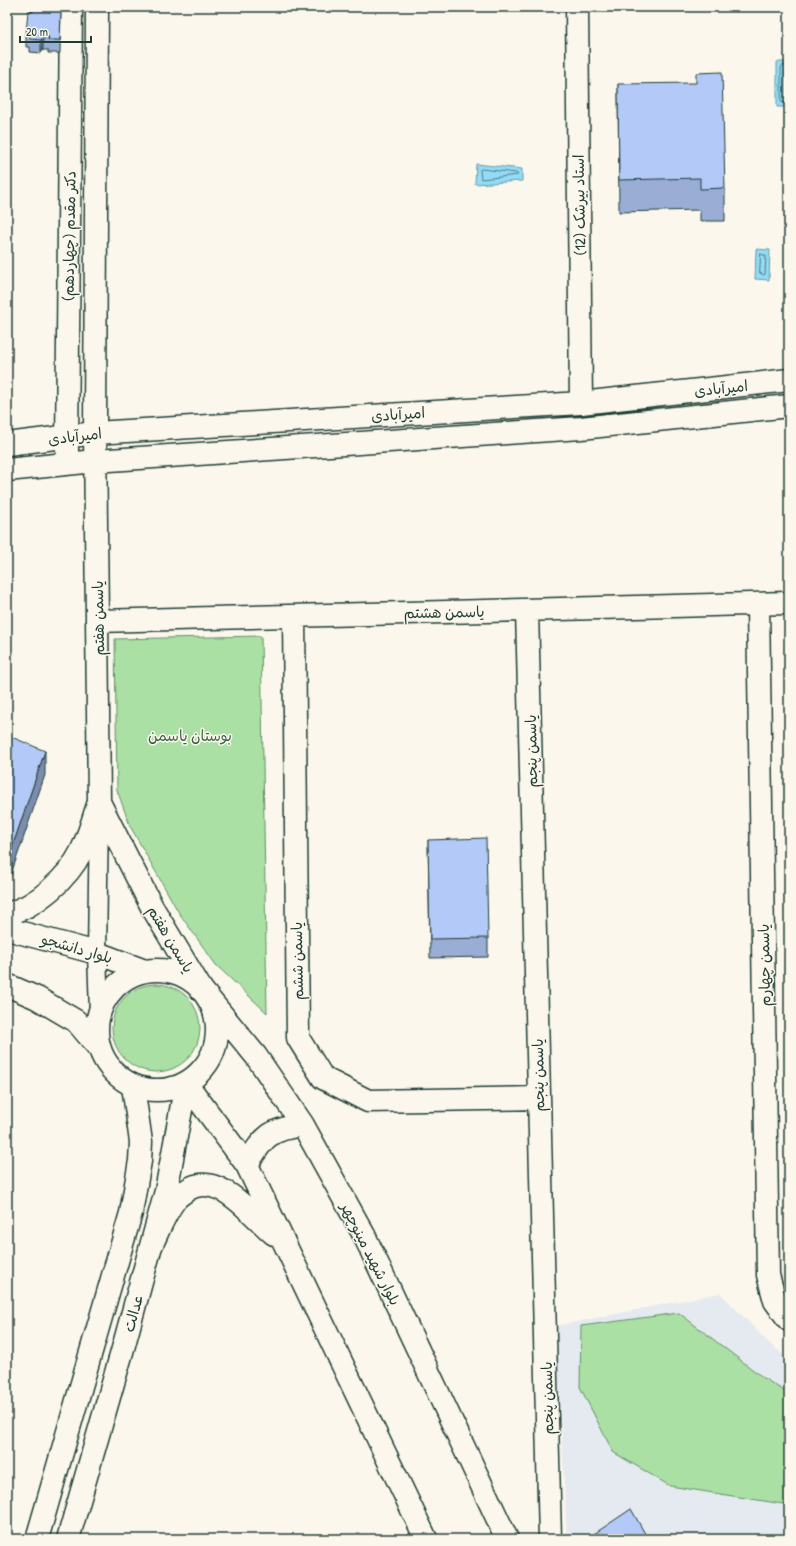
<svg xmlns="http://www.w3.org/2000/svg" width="796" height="1546" font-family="'Patrick Hand','Playpen Sans Arabic',sans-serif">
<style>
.built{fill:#e5e9f0}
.green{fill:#aae0a3;stroke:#648e6c}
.water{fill:#94dbf6;stroke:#659ca8}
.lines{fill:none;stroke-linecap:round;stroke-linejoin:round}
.shore{stroke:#4e7c82;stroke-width:1}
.pedestrian-casing{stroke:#1f3d34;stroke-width:21}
.minor-casing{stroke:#1f3d34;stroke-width:25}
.tertiary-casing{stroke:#1f3d34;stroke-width:25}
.secondary-casing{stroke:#1f3d34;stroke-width:25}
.pedestrian{stroke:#fbf7ec;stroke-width:18}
.minor{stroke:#fbf7ec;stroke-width:22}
.tertiary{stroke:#fbf7ec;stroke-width:22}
.secondary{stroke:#fbf7ec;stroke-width:22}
.wall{fill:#9aadd5;stroke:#1f3d34}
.shaded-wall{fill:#7d8dae;stroke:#1f3d34}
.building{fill:#b3c9f8;stroke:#1f3d34}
.labels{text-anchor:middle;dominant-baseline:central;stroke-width:3;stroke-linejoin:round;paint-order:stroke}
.street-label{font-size:15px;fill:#1f3d34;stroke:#fbf7ec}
.park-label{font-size:15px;fill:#3b5e4a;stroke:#fbf7ec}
</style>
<rect width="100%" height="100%" fill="#fbf7ec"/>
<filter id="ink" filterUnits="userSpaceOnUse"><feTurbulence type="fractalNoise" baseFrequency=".025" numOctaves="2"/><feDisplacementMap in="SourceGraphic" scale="8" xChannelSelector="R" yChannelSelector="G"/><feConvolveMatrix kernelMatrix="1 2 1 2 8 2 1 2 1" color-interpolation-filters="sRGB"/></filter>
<g filter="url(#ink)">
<path class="built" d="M720,1293L770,1344L789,1359V1539H567L556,1326Z"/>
<path class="green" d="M261,636L267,1013L216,965L179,913L130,826L117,790L115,639Z
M112 1028a44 44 0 1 1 88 0a44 44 0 1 1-88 0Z
M679,1313L765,1379L789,1394V1505L670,1486L613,1452L580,1387L581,1326Z"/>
<path class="water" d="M777,62H789V107H777Z
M476,164L522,169V181L475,184Z
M756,249L770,250L769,280L755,279Z"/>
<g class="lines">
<path class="shore" d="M789,65L782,66L781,68V102L789,103
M482,169L516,173L518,175L481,179L480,170Z
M761,254L766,256L765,274L764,275L760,273Z"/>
<defs>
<path id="pedestrian" d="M99,813L97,953L99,1012"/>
<path id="minor" d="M577,7L581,403
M758,604L768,1275L775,1301L789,1320
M527,610L550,1539
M294,616L298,1038L323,1078L368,1101L539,1098
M98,621L789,603"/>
<path id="tertiary" d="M7,444L95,433L581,403L789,380
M67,450L71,7
M7,470L95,461L581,428L789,406
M99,802L152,907L201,989
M7,914C36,907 68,878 81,852C89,836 93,819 99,802L95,433L97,7
M37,1539L131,1213L140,1161L141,1142L133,1086
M68,1539L122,1352L166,1191L186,1083"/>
<path id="secondary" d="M7,929L97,953L145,971
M97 1030a60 60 0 1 1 120 0a60 60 0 1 1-120 0Z
M7,985L37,998L76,1021L99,1048
M201,989L256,1056L303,1125L364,1235L507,1539
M186,1083L247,1165L426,1539
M247,1165C263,1137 270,1129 303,1125
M152,1244C159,1229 165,1213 175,1200C178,1196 183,1193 187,1190C218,1169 253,1217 274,1234"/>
</defs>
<use href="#pedestrian" class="pedestrian-casing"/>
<use href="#minor" class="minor-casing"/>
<use href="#tertiary" class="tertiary-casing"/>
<use href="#secondary" class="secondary-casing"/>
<use href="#pedestrian" class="pedestrian"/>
<use href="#minor" class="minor"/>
<use href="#tertiary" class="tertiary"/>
<use href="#secondary" class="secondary"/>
</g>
<path class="wall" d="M61,9L60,53H48V50H43L41,53L30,52V47H26V34L33,12Z
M618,84L725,188V221H700V210L619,212Z
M428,840L488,938V957L430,958Z"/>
<path class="shaded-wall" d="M43,37V50L41,53V40Z
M45,751V775L7,886V862Z"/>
<path class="building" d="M33,8L61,9L60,40H48L49,37H43L41,40L30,39V34H26L28,11L33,12Z
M722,72L725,188L700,189V178L619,180L618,84L696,83V73Z
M7,735L45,751L7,862Z
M486,838L488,938L430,939L428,840Z
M631,1509L648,1539H593L591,1536Z"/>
</g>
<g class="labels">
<g class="street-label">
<text transform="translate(579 205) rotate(-91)">استاد بیرشک (12)</text>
<text transform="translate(69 236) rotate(-89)">دکتر مقدم (چهاردهم)</text>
<text transform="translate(721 388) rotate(-6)">امیرآبادی</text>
<text transform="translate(398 414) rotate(-4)">امیرآبادی</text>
<text transform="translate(75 436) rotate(-7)">امیرآبادی</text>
<text transform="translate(444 612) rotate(-1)">یاسمن هشتم</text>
<text transform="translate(98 618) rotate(-91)">یاسمن هفتم</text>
<text transform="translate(531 751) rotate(-91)">یاسمن پنجم</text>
<text transform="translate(171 939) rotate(59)">یاسمن هفتم</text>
<text transform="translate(77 948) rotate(16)">بلوار دانشجو</text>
<text transform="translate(297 961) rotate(-91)">یاسمن ششم</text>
<text transform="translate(764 965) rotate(-91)">یاسمن چهارم</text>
<text transform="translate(538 1075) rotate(-91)">یاسمن پنجم</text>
<text transform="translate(371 1254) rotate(63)">بلوار شهید مینوچهر</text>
<text transform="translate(133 1313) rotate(-75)">عدالت</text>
<text transform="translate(547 1398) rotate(-91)">یاسمن پنجم</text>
</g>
<g class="park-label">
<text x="190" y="735">بوستان یاسمن</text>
</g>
</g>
<rect width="796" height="1546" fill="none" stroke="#fbf7ec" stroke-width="24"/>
<rect x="12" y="12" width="772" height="1522" fill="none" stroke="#1f3d34" stroke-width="1.5" filter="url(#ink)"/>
<path d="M20 36v6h71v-6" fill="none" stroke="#1f3d34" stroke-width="2"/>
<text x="26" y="36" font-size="12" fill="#1f3d34" stroke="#fbf7ec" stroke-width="3" paint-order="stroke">20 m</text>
</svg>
